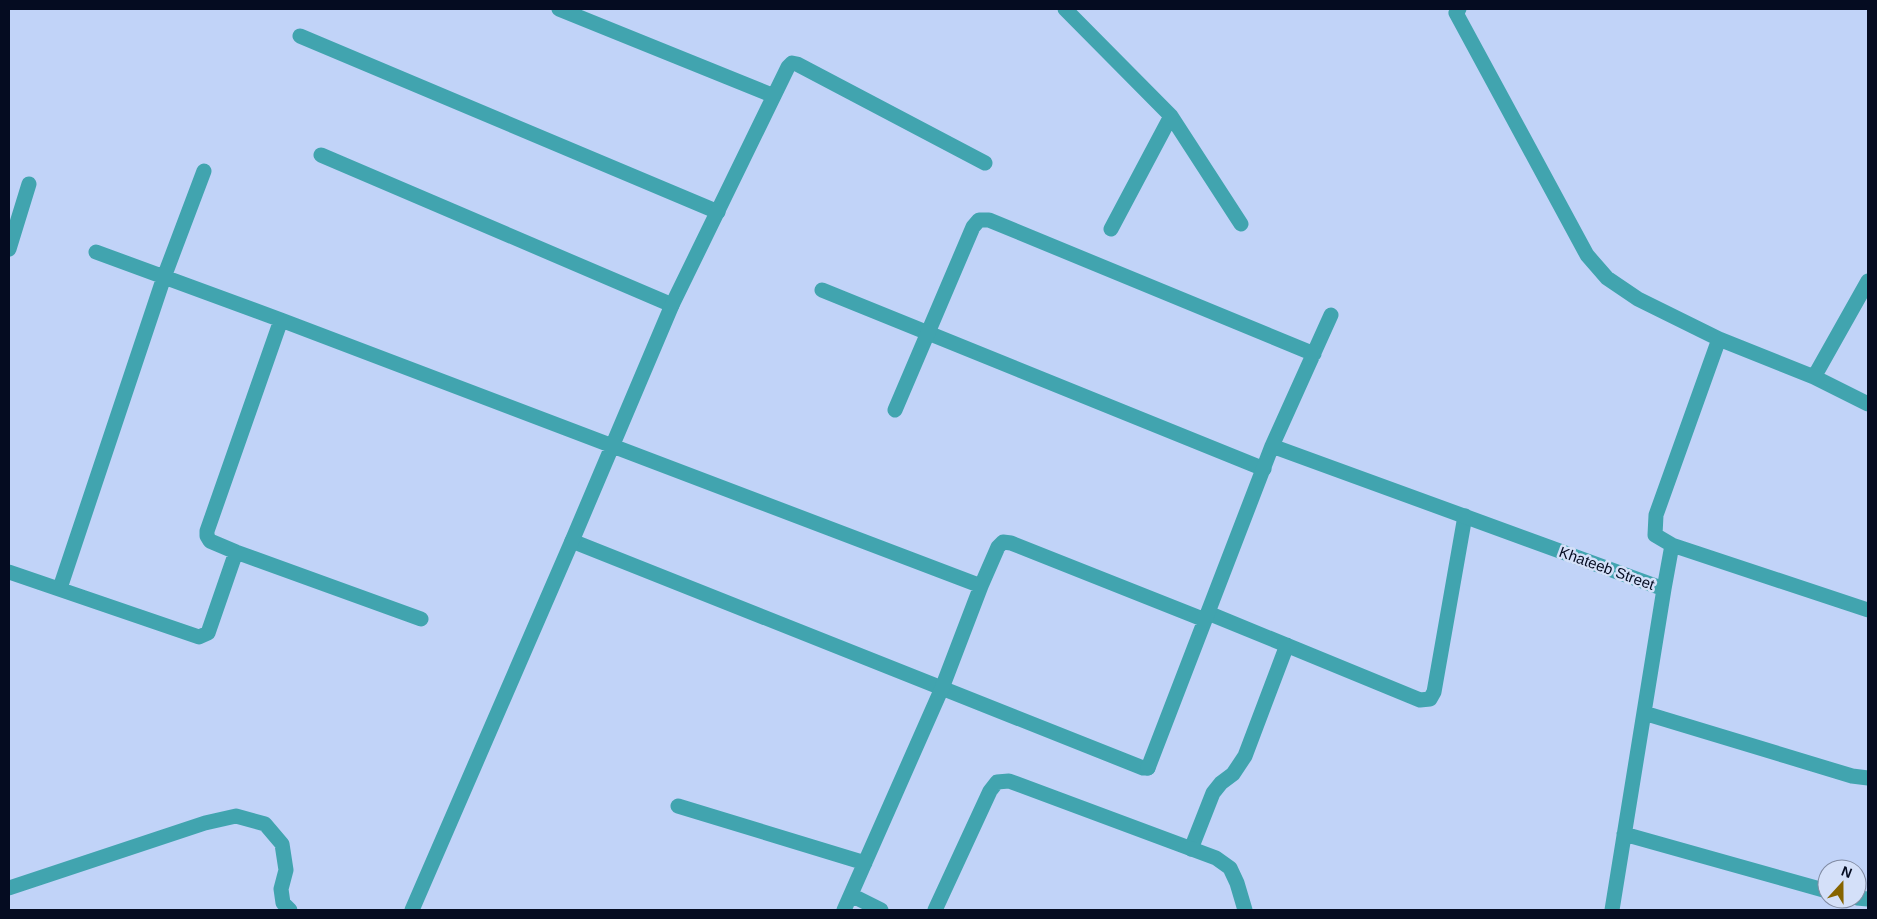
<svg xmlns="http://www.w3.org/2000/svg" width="1877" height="919" font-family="Arial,sans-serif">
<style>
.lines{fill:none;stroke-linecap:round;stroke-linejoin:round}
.service{stroke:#41a4af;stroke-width:15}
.minor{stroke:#41a4af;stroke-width:15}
.labels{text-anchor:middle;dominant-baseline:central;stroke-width:5;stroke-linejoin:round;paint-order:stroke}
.street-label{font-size:15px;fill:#050c21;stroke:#d4e0f9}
</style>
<rect width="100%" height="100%" fill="#c1d3f8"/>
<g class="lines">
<path class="service" d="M300,36L718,212
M321,155L672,305
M822,290L1264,469
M572,541L1143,768H1148
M1208,613L1420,700L1430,699L1434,692L1465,516
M1191,849L1213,793L1221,783L1233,774L1245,756L1287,645"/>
<path class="minor" d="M559,9L774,96
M1065,9L1171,116L1241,224
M1459,9L1456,13L1587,255L1607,278L1638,299L1719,339L1814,377L1868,404
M1111,229L1171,116
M9,249L29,184
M96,252L281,320L981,586L998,547L1003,542L1011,543L1205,620
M1719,339L1656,515L1655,535L1672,545L1868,610
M1814,377L1868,281
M895,410L973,227L979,220H989L1314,354
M1272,446L1664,589L1612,910
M236,552L210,541L207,536V531L281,320
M9,572L199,637L208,633L236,552L421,619
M60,588L164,277L204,171
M1664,589L1672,545
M1644,713L1852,776L1868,778
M1148,768L1272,446L1331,315
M678,806L865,863
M1624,834L1827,891
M9,888L205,823L236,816L265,824L282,844L286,870L281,889L283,903L290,910
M851,895L881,910
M1857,898L1868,899
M412,910L572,541L672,305L788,67L792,63L797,64L985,163
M844,910L942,688L981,586
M935,910L990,791L997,782L1009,781L1216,858L1230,868L1237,883L1245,910"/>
</g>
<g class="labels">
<g class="street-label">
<text transform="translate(1607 568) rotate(20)">Khateeb Street</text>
</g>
</g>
<rect width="1877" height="919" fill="none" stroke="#050c21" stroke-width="20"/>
<g transform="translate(1842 884) rotate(21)"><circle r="24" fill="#d4e0f9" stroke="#818ba3"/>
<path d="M0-4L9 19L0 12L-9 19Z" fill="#866400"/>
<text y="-8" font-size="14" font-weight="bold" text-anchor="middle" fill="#050c21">N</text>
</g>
</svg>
